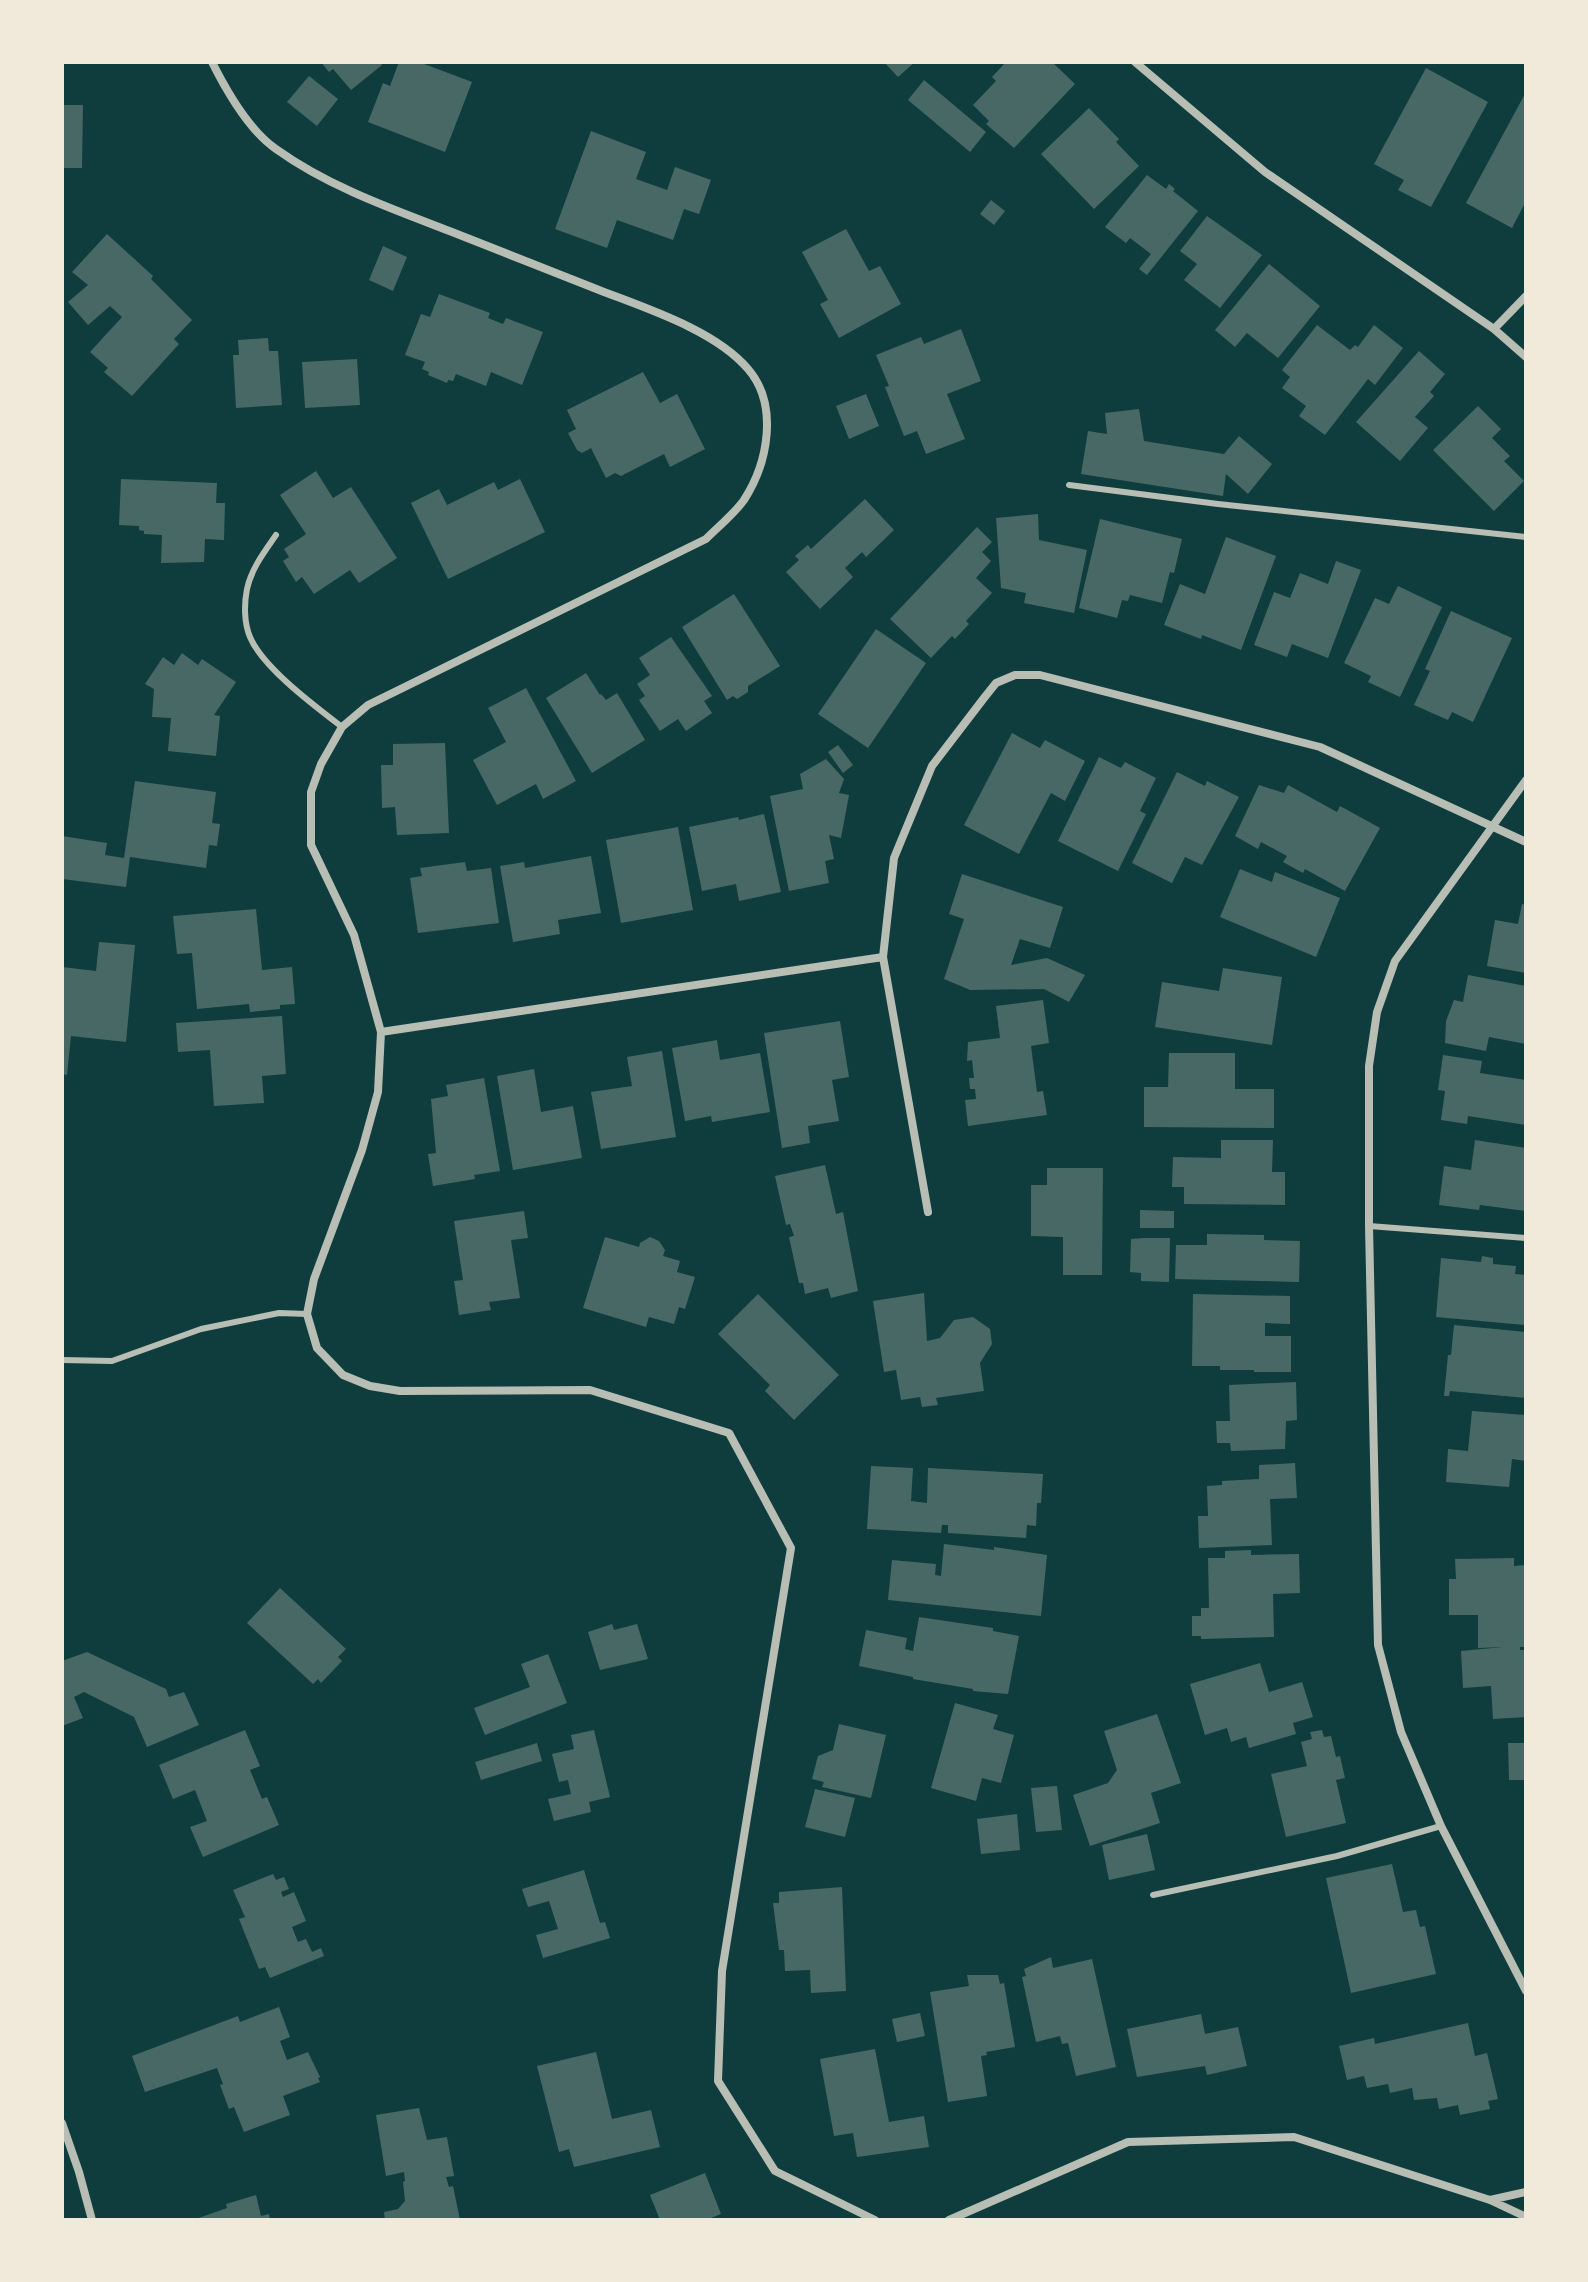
<svg xmlns="http://www.w3.org/2000/svg" width="1588" height="2282" font-family="'Roboto Condensed',sans-serif">
<style>
.building{fill:#486865}
.lines{fill:none;stroke-linecap:round;stroke-linejoin:round}
.service{stroke:#b8beb3;stroke-width:6}
.minor{stroke:#b8beb3;stroke-width:8}
</style>
<rect width="100%" height="100%" fill="#0f3d3e"/>
<path class="building" d="M321,62H380L382,65L351,90L333,69L329,72Z
M399,62H419L472,82L445,152L368,122L383,83L390,86Z
M884,62H915L898,77Z
M1006,62H1052L1075,84L1014,148L986,124L989,121L973,105L996,81L992,77Z
M1426,68L1488,102L1431,207L1398,190L1404,180L1374,164Z
M309,76L338,99L317,126L287,102Z
M924,80L986,132L970,152L908,100Z
M1526,92V201L1512,228L1466,203Z
M62,105H83L82,168H62Z
M1089,108L1119,139L1116,142L1139,166L1094,209L1041,154Z
M591,131L646,152L636,179L667,190L675,167L711,180L699,214L684,209L673,240L617,220L607,248L555,229Z
M1147,175L1166,189L1169,184L1175,189L1173,191L1198,211L1147,275L1139,269L1151,254L1130,238L1126,243L1105,227Z
M991,200L1005,211L994,225L980,214Z
M1207,216L1262,255L1220,308L1184,280L1197,264L1180,251Z
M846,229L869,271L880,266L901,304L839,338L820,304L828,300L802,252Z
M107,234L153,276L151,279L192,320L174,339L179,344L132,396L104,372L108,368L90,352L122,317L110,306L88,325L68,302L88,285L72,272Z
M383,246L407,257L393,291L369,280Z
M1269,264L1320,306L1278,358L1247,333L1235,347L1215,330Z
M439,294L490,313L488,318L503,324L506,318L543,332L522,385L491,372L486,386L456,374L453,381L448,380L447,383L428,375L429,372L422,369L425,362L405,355L421,314L430,317Z
M1317,325L1350,350L1355,345L1358,347L1374,325L1403,348L1375,385L1368,379L1325,435L1299,416L1306,406L1282,388L1290,377L1282,370Z
M961,329L981,381L947,394L965,439L926,454L917,431L904,436L885,387L889,386L876,355L921,337L924,344Z
M268,338L269,351H278L282,405L236,408L233,355H239L238,340Z
M1419,351L1445,374L1430,392L1434,396L1415,417L1428,428L1400,461L1356,422Z
M357,359L360,405L305,408L302,362Z
M643,372L660,403L677,394L705,449L670,467L664,454L621,476L615,473L606,478L591,448L582,453L577,450L568,433L576,429L567,410Z
M866,394L879,426L849,439L836,406Z
M1478,406L1501,429L1492,438L1510,456L1504,461L1524,481L1494,511L1433,450Z
M1139,409L1144,441L1224,454L1239,436L1272,464L1248,494L1226,474L1223,496L1081,474L1088,431L1107,434L1105,413Z
M316,471L333,498L351,487L397,558L359,583L350,570L314,594L302,577L296,582L283,561L289,557L284,549L306,534L280,495Z
M121,479L217,483L216,503H225L224,540L205,539L204,562L161,563L162,535L144,534V531L139,530V526L119,525Z
M520,479L545,532L448,579L411,503L439,489L447,505L494,482L498,490Z
M865,499L894,530L866,557L862,552L845,568L853,577L820,609L786,572L799,560L795,556L808,545L811,549Z
M1038,514L1039,540L1087,550L1074,613L1024,603L1026,593L1001,588L996,518Z
M1100,519L1182,539L1174,573L1170,572L1162,603L1130,595L1128,601L1122,600L1117,618L1079,608Z
M977,527L992,542L982,552L991,561L976,578L992,593L966,621L969,624L955,639L952,636L931,658L890,619Z
M1226,537L1276,556L1241,650L1202,635L1201,639L1164,625L1180,584L1205,594Z
M1336,561L1361,570L1328,658L1292,644L1287,657L1254,645L1274,592L1290,598L1300,573L1328,584Z
M1398,586L1442,607L1400,697L1368,682L1371,676L1344,663L1375,598L1389,604Z
M734,594L780,666L748,686V692L737,699L733,696L727,700L682,627Z
M1451,611L1512,638L1473,722L1452,712L1448,720L1414,705L1430,671L1425,669Z
M876,629L926,663L868,748L818,714Z
M671,637L712,696L704,701L712,713L686,731L678,719L660,731L639,700L645,696L637,684L650,675L639,658Z
M182,653L198,665L202,659L236,682L214,715L220,716L216,756L168,751L171,718L152,717L154,689L145,684L163,657L174,665Z
M586,673L600,695L601,694L606,700L617,693L645,740L592,773L546,698Z
M526,688L576,781L543,799L536,784L497,805L473,760L506,742L488,708Z
M1012,733L1040,748L1045,740L1085,761L1065,801L1051,793L1019,854L964,825Z
M445,743L449,833L397,835L395,807L382,808L381,765H393V744Z
M838,745L853,765L843,773L828,752Z
M1099,757L1121,768L1125,762L1156,778L1140,811L1146,814L1118,871L1058,841Z
M826,759L844,779L839,793L849,795L841,838L829,835L834,859L825,861L829,883L789,891L770,796L803,789L800,774Z
M1177,772L1205,786L1207,781L1239,797L1202,865L1185,857L1172,883L1132,863Z
M135,781L216,792L212,823L220,824L217,846L209,845L206,868L130,857L126,887L62,879V836L107,843L105,855L124,858Z
M1259,785L1284,793L1288,785L1337,812L1340,806L1380,828L1345,891L1305,869L1303,873L1283,862L1287,856L1261,842L1258,849L1235,836Z
M764,814L781,892L739,901L736,884L702,891L689,827L738,817L739,820Z
M678,827L693,910L621,923L606,840Z
M591,856L601,913L558,920L560,934L513,942L500,866L524,862L525,868Z
M465,862L467,871L491,868L499,923L418,933L410,878L422,876L420,868Z
M1240,869L1272,882L1275,872L1340,898L1316,957L1220,917Z
M962,874L1063,907L1050,948L1020,939L1011,965L1047,958L1085,975L1069,1002L1044,989L970,990L944,979L964,919L949,914Z
M1522,904L1526,905V973L1487,966L1495,920L1518,924Z
M256,909L262,970L292,967L295,1004L280,1005V1009L250,1012L249,1004L197,1009L192,953L177,954L173,916Z
M99,942L135,945L126,1042L71,1036L67,1075L62,1074V967L96,971Z
M1223,968L1282,977L1272,1045L1155,1027L1162,982L1219,991Z
M1468,975L1526,986V1044L1489,1037L1486,1051L1445,1043L1446,1021L1454,1000L1463,1002Z
M1043,1000L1049,1043L1031,1046L1037,1092L1043,1091L1047,1115L968,1126L965,1100L976,1099L975,1089H970L969,1078H974L972,1060L967,1061L968,1042L1000,1038L996,1006Z
M282,1016L286,1074L262,1076L264,1103L214,1106L210,1050L178,1052L176,1023Z
M840,1021L849,1077L832,1080L839,1121L808,1126L810,1143L782,1148L764,1033Z
M717,1040L720,1060L760,1053L770,1112L712,1122L711,1116L685,1121L672,1048Z
M662,1051L676,1137L601,1149L591,1092L632,1086L627,1057Z
M1169,1053H1235V1089H1274V1128L1144,1127V1087H1168Z
M1443,1055L1482,1061L1480,1073L1526,1080V1125L1468,1116L1467,1124L1441,1120L1445,1091L1438,1090Z
M534,1069L541,1112L573,1106L582,1158L513,1170L497,1076Z
M484,1078L500,1171L474,1175L475,1179L433,1186L428,1154L436,1153L431,1099L448,1096L446,1085Z
M1221,1140H1273L1272,1172H1285V1205L1184,1204V1187H1172L1173,1157L1221,1158Z
M1475,1140L1526,1148V1211L1480,1205L1479,1210L1439,1205L1444,1166L1471,1170Z
M825,1165L836,1214L843,1212L858,1291L831,1298L828,1288L805,1294L803,1283H799L789,1237L794,1236L790,1224L786,1225L775,1176Z
M1047,1168H1103L1102,1275H1063V1237L1031,1236V1185H1047Z
M1140,1210L1174,1211V1228H1140Z
M524,1211L528,1238L511,1240L520,1298L489,1302L491,1310L459,1315L454,1281L463,1280L454,1221Z
M1207,1234L1264,1235V1240L1300,1241L1299,1282L1175,1279L1176,1245H1207Z
M605,1237L639,1247L640,1243L650,1237L659,1241L665,1250L663,1256L680,1261L677,1272L695,1277L685,1309L679,1307L674,1324L649,1317L646,1327L583,1308Z
M1143,1238H1170L1169,1282L1141,1281V1273L1130,1272L1131,1239Z
M1482,1256L1493,1258V1264L1516,1266L1515,1274L1526,1275L1525,1325L1436,1317L1441,1258L1481,1262Z
M924,1293L927,1341L940,1338L954,1320L973,1317L990,1329L992,1344L980,1363L984,1391L936,1398L938,1405L922,1407L920,1397L901,1400L896,1370L884,1372L873,1301Z
M758,1294L839,1375L794,1420L765,1391L770,1385L718,1334Z
M1193,1294L1290,1296V1324L1265,1323V1336H1291V1372H1254V1370H1220V1366H1192Z
M1454,1325L1526,1332V1398L1450,1391L1449,1396H1444L1448,1355H1451Z
M1296,1382L1297,1420L1286,1421L1285,1449L1231,1451L1230,1443H1217L1216,1421H1230L1229,1385Z
M1472,1411L1526,1415V1461L1512,1459L1509,1487L1446,1482L1448,1449L1468,1451Z
M1295,1463L1297,1498L1270,1499L1272,1545L1199,1548L1198,1516H1208L1207,1486L1222,1485V1481L1259,1479V1465Z
M871,1466L913,1468L911,1501L927,1503L928,1468L1043,1474L1041,1503H1037L1036,1526L1027,1525L1026,1538L948,1533V1525H942L941,1533L867,1529Z
M944,1544L994,1550V1547L1047,1555L1041,1616L888,1600L892,1560L936,1564L935,1575L941,1576Z
M1251,1550V1555L1299,1554L1300,1593L1273,1594L1274,1637L1201,1639V1636H1192V1616H1201V1608H1209L1208,1558H1225V1551Z
M1514,1558V1566L1526,1565V1647H1520V1650H1526V1717L1493,1719L1491,1686L1463,1688L1461,1651L1503,1647L1478,1648V1615H1449V1579H1456L1455,1559Z
M280,1588L346,1649L338,1657L342,1661L321,1683L318,1679L313,1684L247,1623Z
M919,1617L993,1628V1631L1019,1636L1008,1694L973,1691V1689L913,1679V1677L859,1666L866,1630L907,1638L905,1649L913,1651Z
M612,1624L614,1630L637,1624L648,1659L600,1670L588,1632Z
M87,1652L166,1689L169,1697L184,1692L199,1725L147,1747L134,1717L84,1692L74,1697L83,1718L62,1726V1661Z
M548,1654L567,1703L485,1735L474,1708L530,1687L521,1664Z
M1260,1663L1269,1692L1302,1682L1313,1717L1293,1723L1296,1734L1249,1748L1246,1737L1231,1742L1227,1728L1205,1735L1190,1684Z
M955,1703L998,1715L993,1729L1014,1735L1001,1783L982,1778L976,1801L931,1788Z
M1157,1714L1181,1783L1151,1793L1160,1823L1090,1846L1073,1795L1108,1783L1117,1770L1104,1731Z
M839,1724L886,1735L871,1798L822,1787L824,1782L812,1779L818,1756L833,1750Z
M245,1730L260,1766L250,1770L262,1799L267,1797L279,1825L203,1857L190,1827L207,1821L195,1790L173,1799L159,1765Z
M594,1730L610,1797L589,1802L591,1812L554,1821L548,1799L571,1794L568,1780L559,1782L552,1754L574,1749L571,1735Z
M1322,1730L1324,1737L1331,1736L1336,1757L1340,1756L1345,1778L1336,1780L1346,1823L1286,1837L1271,1774L1307,1766L1301,1742L1312,1739L1310,1732Z
M537,1743L542,1761L481,1780L475,1762Z
M1508,1743H1526V1780H1509Z
M1057,1786L1062,1830L1036,1832L1031,1788Z
M815,1789L855,1798L845,1837L805,1827Z
M1017,1814L1020,1850L981,1854L977,1819Z
M1147,1834L1155,1870L1109,1880L1102,1845Z
M1392,1864L1403,1912L1416,1910L1420,1927L1425,1926L1436,1974L1351,1993L1326,1878Z
M584,1870L600,1923L605,1922L610,1938L543,1958L536,1935L558,1929L549,1901L528,1907L522,1889Z
M273,1874L276,1880L284,1877L289,1889L281,1892L283,1897L294,1892L306,1921L292,1927L298,1942L306,1939L312,1952L321,1948L324,1956L270,1978L265,1967L259,1969L239,1919L245,1917L233,1890Z
M842,1887L846,1991L811,1993L810,1970L785,1971L784,1950H779L773,1903H779V1892Z
M1051,1957L1053,1968L1092,1959L1116,2067L1076,2076L1068,2043L1062,2044L1060,2036L1036,2042L1022,1977L1026,1976L1024,1969Z
M967,1975H998L1000,1984L1004,1983L1015,2047L986,2052L987,2055L981,2056L987,2096L948,2102L930,1992L969,1986Z
M279,2007L290,2037L280,2041L287,2060L308,2052L320,2077L318,2078L320,2082L283,2096L290,2115L244,2132L234,2107L229,2109L220,2085L223,2084L217,2068L145,2092L132,2056L238,2016L240,2022Z
M920,2013L925,2036L897,2042L892,2019Z
M1201,2014L1205,2034L1238,2027L1247,2066L1207,2075L1205,2066L1137,2077L1127,2029Z
M1468,2023L1475,2056L1487,2053L1498,2099L1488,2101L1490,2109L1460,2115L1458,2105L1439,2109L1437,2098L1414,2100L1412,2088L1390,2093L1388,2084L1367,2088L1364,2076L1347,2080L1339,2046L1374,2038L1375,2044Z
M875,2049L889,2122L924,2116L929,2147L857,2157L853,2133L834,2136L820,2059Z
M596,2052L612,2119L651,2110L660,2147L574,2167L569,2149L559,2152L537,2066Z
M419,2108L427,2140L447,2137L454,2176L446,2177L449,2187L453,2186L460,2220H385L384,2212L398,2209L405,2201L403,2182L405,2181L404,2172L386,2176L376,2115Z
M705,2173L721,2214L706,2220H660L650,2195Z
M256,2195L261,2216L269,2214L270,2220H193L227,2208L226,2204Z"/>
<g class="lines">
<path class="service" d="M1069,485L1218,504L1526,537
M276,535C265,551 251,569 247,589C244,604 244,623 250,637C263,668 316,707 342,727
M1369,1226L1526,1238
M62,1360L112,1361L201,1329L279,1313L307,1314
M1153,1895L1337,1856L1441,1826"/>
<path class="minor" d="M212,62C226,90 250,131 276,149C329,187 392,209 452,232C501,251 550,271 599,290C645,308 715,330 748,369C779,405 768,463 744,500C734,514 718,527 706,539L368,705L342,727L321,764L311,792V845L354,935L381,1032L378,1092L362,1150L314,1279L307,1314L317,1348L343,1375L370,1386L400,1391L590,1390L729,1433L791,1548L722,1971L718,2081L775,2171L875,2220
M1135,62L1265,172L1494,329L1526,357
M1494,329L1526,296
M1526,780L1395,961L1377,1012L1369,1066V1226L1378,1645L1401,1732L1441,1826L1526,1991
M381,1032L883,957
M928,1212L883,957L894,858L932,766L984,698L996,683L1015,675H1040L1320,747L1526,842
M62,2123L79,2172L92,2220
M1490,2200L1526,2192
M949,2220L1128,2142L1294,2137L1490,2200L1526,2217"/>
</g>
<rect width="1588" height="2282" fill="none" stroke="#f1e9da" stroke-width="128"/>
</svg>
